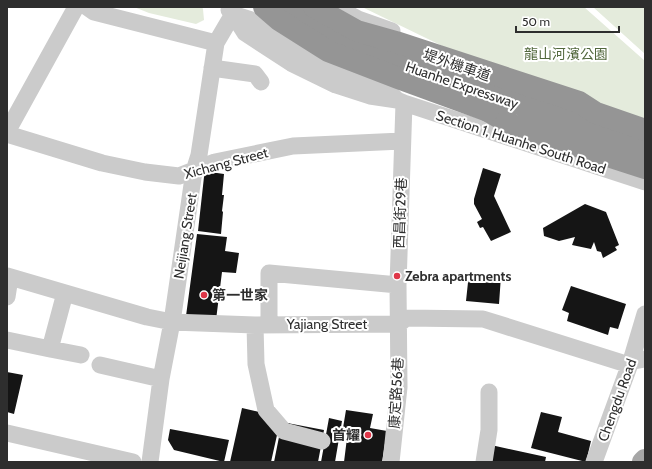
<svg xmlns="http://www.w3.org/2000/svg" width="652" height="469" font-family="Cabin,'Noto Sans TC',sans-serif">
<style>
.green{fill:#e4ebdc}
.building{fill:#151515}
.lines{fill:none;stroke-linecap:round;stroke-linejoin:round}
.minor{stroke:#cbcbcb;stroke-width:17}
.major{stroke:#a6a6a6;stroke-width:22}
.highway{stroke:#959595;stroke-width:22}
.highway-bridge{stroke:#959595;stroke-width:22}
.poi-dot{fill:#df3648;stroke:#fff;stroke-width:1.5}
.labels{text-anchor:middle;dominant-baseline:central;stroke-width:4;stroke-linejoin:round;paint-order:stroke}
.park-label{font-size:14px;fill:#52683d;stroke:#fff}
.street-label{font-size:14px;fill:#2e2e2e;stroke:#fff}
.poi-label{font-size:14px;font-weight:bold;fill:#2e2e2e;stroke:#fff;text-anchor:start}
</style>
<rect width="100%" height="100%" fill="#fff"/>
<path class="green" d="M134,7H202L203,9L204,20L196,24L149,13Z
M362,7H584L645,61V135L554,100Z
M593,7H645V54Z"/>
<path class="building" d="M483,168L501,174L494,196L511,232L491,241L483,227L480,228L477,222L482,219L474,204V199Z
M210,172L224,174L222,195H224L222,211L223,212L221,234L198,231L204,177L206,173Z
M585,204L606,212L619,245L615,247L617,250L603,258L601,252L597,251L594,242L591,249L572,245L575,237L559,241L544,236L543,228Z
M197,234L227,237L225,251L239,253L236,273L222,272L216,320L186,316Z
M469,273L501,276L499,304L466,301Z
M571,286L626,304L618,329L610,327L608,335L567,321L569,313L562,310Z
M7,372L23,375L14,414L7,412Z
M242,408L281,417L271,462H230Z
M346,410L373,414L370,428L387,431L382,462H344L347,438L350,439L351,429L343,428Z
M541,412L562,417L558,432L591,441L586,462L531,448Z
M329,418L342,421L335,462H321Z
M282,422L324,430L318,462H274Z
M170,429L229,440L224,462L174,450L168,440Z
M491,445L546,457L545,462H487Z"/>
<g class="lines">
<path class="minor" d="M87,7L94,12L216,43
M336,7L358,19L392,31
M229,10L233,14L245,33L291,63L336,85L370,96L397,100
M233,14L255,21L283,42L327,67L383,86L397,100L404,103L645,182
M212,68L255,74L261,82
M7,132L76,7
M7,134L102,163L145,172L179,176L215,162L293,146L402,141
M7,276L147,317L172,322L255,325L399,324L406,318L483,319L623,363L645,359
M65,293L50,349L81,355
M7,297L10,278
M269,324V273L398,285
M255,325L256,364L266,410L284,431L322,441
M7,340L50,349
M100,365L161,379
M7,433L133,462
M150,462L161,379L172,322L194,171L199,155L216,43L233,14
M391,462L399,387L398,285L404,103
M484,462L489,430V392
M594,462L631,361L645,314"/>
<path class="major" d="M643,462L645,460"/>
<path class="highway" d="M286,7C314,29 346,43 378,57L645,146
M488,111L512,125L645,168"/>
<path class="highway-bridge" d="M264,7L279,20L328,51L398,78L488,111
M314,7L357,31L396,42L579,102L596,113L645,130"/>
</g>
<g class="poi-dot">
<circle cx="397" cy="276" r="4"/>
<circle cx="204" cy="295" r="4"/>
<circle cx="368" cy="435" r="4"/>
</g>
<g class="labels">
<g class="park-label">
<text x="566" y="54">龍山河濱公園</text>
</g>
<g class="street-label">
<text transform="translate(457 65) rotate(19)">堤外機車道</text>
<text transform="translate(462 85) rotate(19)">Huanhe Expressway</text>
<text transform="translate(521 142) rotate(18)">Section 1, Huanhe South Road</text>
<text transform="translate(226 163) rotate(-15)">Xichang Street</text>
<text transform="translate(400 213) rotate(-88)">西昌街29巷</text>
<text transform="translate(185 236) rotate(-81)">Neijiang Street</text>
<text x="327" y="324">Yajiang Street</text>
<text transform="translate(396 393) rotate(-87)">康定路56巷</text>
<text transform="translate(617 400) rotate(-70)">Chengdu Road</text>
</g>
<g class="poi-label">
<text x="405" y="276">Zebra apartments</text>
<text x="212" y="295">第一世家</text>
<text x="360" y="435" text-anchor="end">首耀</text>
</g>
</g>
<rect width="652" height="469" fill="none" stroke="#2e2e2e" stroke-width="16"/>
<path d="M516 26v6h103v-6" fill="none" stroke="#2e2e2e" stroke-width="2"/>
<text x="522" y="26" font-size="12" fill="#2e2e2e" stroke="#ffffff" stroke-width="3" paint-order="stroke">50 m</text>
</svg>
